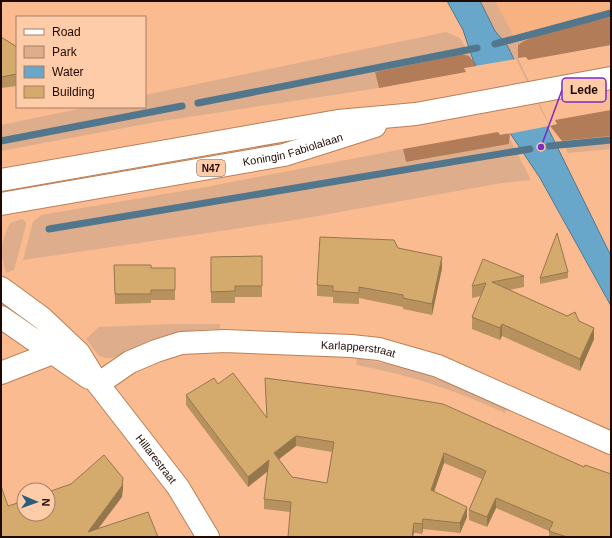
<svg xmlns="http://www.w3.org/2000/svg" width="612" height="538" font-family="Arial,sans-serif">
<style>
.built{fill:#f8b282}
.green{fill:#ddad8c}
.forest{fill:#b17c57}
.water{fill:#68a6ca;stroke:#52778d}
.pier{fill:#fbbb90}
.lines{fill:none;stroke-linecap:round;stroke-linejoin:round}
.stream{stroke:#52778d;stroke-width:7}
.minor-casing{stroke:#bb7f56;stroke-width:24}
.major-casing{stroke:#bb7f56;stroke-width:24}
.minor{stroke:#fff;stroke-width:22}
.major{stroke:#fff;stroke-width:22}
.wall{fill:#b7925e;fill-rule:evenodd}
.shaded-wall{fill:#95774c}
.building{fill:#d5aa6d;stroke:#95774c;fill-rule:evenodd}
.labels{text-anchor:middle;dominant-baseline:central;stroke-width:3;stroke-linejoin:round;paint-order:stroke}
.shield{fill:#ffcca9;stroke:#634433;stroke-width:1}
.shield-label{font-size:10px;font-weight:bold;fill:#200a00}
.street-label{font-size:11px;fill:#200a00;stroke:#ffcca9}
.leader{fill:none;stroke:#7b2cbf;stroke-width:1.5}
.callout-dot{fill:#7b2cbf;stroke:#ffcca9;stroke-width:1.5}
.callout{fill:#ffcca9;stroke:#7b2cbf;stroke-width:1.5}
.callout-label{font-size:12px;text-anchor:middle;font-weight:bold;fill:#200a00}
</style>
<rect width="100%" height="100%" fill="#fbbb90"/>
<path class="built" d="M480,1H611V11L514,37L495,31Z"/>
<path class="green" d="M480,1H495L514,37L611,11V17L537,36L518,45V58L550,126L549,130L507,45L495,31Z
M446,32L460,38L473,60L469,56L375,72L379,88L156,122L1,151V125L88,107H145V95Z
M611,136V149L568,153L562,141Z
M510,139L531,180L502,183L295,220L23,260L33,222L41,215L206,187L403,149L406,162L509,144Z
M22,219L26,222V225L14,270L6,273C0,253 1,241 10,223Z
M173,324H220V329C189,329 162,333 134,348C125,352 113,361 102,357C96,355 91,344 86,339L99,327Z
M357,358L411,369L456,386L506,409L505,413C457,391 408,374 356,365Z"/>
<path class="forest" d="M611,17V45L528,60L526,57L518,58V45C539,30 585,24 611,17Z
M462,54L469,56L477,66L464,68L466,72L379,88L375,72Z
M611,110V136L562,141L550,126L557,124L555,120Z
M498,132L500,135L510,133L509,144L406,162L403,149Z"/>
<path class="water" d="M447,1H480L495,31L507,45L611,256V306L540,178L510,133L473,60L463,30Z"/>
<path class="pier" d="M516,59L549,126L508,134L475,66Z"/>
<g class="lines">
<path class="stream" d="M495,44L611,13
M198,103L477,48
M1,141L182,106
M549,146L611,140
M49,229L530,149"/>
<defs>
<g id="minor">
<path id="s1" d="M1,288L42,318L79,353L98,384L178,487L208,537"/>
<path d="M1,317L89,378"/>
<path d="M1,373L63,349"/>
<path id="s2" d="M98,384L130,362L156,351L181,343L225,341L351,346L379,349L438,366L611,443"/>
</g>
<g id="major">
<path d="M1,180L338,121L416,114L611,78"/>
<path id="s3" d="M1,204L284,155L375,126"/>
</g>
</defs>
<use href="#minor" class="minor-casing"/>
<use href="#major" class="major-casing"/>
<use href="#minor" class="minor"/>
<use href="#major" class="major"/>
</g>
<path class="wall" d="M1,37L17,47V86L1,88Z
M398,248L442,268L432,315L403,309V307L359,298V304L333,303V297L317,296V285Z
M262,256V297H235V303H211V257Z
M114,265L151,268H175V300H151V303L115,304Z
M568,272V278L540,284V278Z
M524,276V287L509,290L579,321L594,339L580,371L502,336L500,340L472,329V317L481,296L472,298V286Z
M265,378L365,391L611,537H549V531L496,508L487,527L469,520V510L482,479L444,463L434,492L467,517L460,533L423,529L422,534L290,512L264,509V499L268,471L248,487L186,405V395L218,384L267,418ZM296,446L332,452L327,483L292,477L279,459Z"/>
<path class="shaded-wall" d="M442,257V268L432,315V304Z
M502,324V336L500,340V328Z
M594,328V339L580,371V359Z
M296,436V446L274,463V453Z
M444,453V463L431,500V490Z
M269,460V470L248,487V477Z
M123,478V489L122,497L92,537L88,532Z
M496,498V508L487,527V517Z
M467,507V517L460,533V523Z
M423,519V529L422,534V524Z
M414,523V533L413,537H412Z"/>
<path class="building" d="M1,37L17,47V74L1,77Z
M557,233L568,272L540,278Z
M320,237L394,240L398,248L442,257L432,304L403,298V295L359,287V293L333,291V286L317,285Z
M262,256V286H235V291L211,292V257Z
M483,259L524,276L492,282L567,316L575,312L579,321L594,328L580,359L502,324L500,328L472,317L486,283L472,286Z
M114,265H151V268H175V290H151V294H115Z
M233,373L267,418L265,378L365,391L443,404L584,467L585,465L611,474V537H567L549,531L553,522L496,498L487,517L469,510L486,471L444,453L431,490L467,507L460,523L423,519L422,524L414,523L412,537H288L291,502L264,499L269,460L248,477L186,395L214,378L218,384ZM296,436L334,442L327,483L292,477L274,453Z
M104,455L123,478L122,486L88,532L148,512L158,537H1V486L8,506L24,501V514H48V492L71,484Z"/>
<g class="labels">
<rect class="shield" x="197" y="160" width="28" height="16" rx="3"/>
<g class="shield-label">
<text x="211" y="168">N47</text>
</g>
<g class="street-label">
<text stroke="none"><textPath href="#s3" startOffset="297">Koningin Fabiolalaan</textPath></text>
<text stroke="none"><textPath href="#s2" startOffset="271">Karlapperstraat</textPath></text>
<text stroke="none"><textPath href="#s1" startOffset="233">Hillarestraat</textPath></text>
</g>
</g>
<path class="leader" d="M541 147L562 90"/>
<circle class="callout-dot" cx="541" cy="147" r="4"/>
<rect class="callout" x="562" y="78" width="44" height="24" rx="4"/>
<g class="callout-label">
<text x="584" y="94">Lede</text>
</g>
<rect width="612" height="538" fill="none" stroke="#200a00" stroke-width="4"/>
<rect x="16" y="16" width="130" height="92" fill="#ffcca9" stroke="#a67e65"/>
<rect x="24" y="29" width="20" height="6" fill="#ffffff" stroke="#a67e65"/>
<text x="52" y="36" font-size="12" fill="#200a00">Road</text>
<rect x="24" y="46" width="20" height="12" fill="#ddad8c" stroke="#a67e65"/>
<text x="52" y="56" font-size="12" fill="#200a00">Park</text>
<rect x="24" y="66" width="20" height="12" fill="#68a6ca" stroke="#a67e65"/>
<text x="52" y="76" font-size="12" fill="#200a00">Water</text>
<rect x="24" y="86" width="20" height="12" fill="#d5aa6d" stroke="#a67e65"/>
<text x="52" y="96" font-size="12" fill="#200a00">Building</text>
<g transform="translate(36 502) rotate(92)"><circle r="19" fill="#ffcca9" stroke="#a67e65"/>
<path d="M0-3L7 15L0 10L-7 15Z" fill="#295d79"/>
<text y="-6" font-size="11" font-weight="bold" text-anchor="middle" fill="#200a00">N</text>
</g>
</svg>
